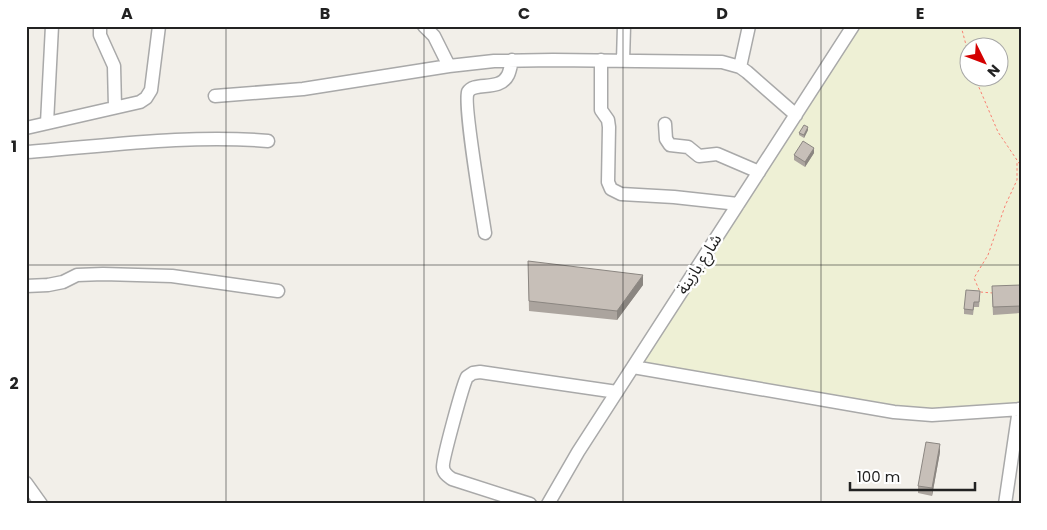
<svg xmlns="http://www.w3.org/2000/svg" width="1047" height="530" font-family="Poppins,'Noto Sans Arabic',sans-serif">
<style>
.farmland{fill:#eef0d5;fill-rule:evenodd}
.lines{fill:none;stroke-linecap:round;stroke-linejoin:round}
.minor-casing{stroke:#a9a9a9;stroke-width:15}
.path{stroke:#fa8072;stroke-width:1;stroke-dasharray:2.5 2.5;stroke-linecap:butt}
.minor{stroke:#fff;stroke-width:12}
.wall{fill:#aba49e}
.shaded-wall{fill:#8b8681}
.building{fill:#c7bfb8;stroke:#8b8681}
.grid{fill:none;stroke:#222;stroke-width:1;stroke-opacity:0.55}
.labels{text-anchor:middle;dominant-baseline:central;stroke-width:5;stroke-linejoin:round;paint-order:stroke}
.street-label{font-size:16px;fill:#222;stroke:#fff}
.neatline{fill:none;stroke:#222;stroke-width:2}
.grid-label{font-size:16px;text-anchor:middle;font-weight:bold;fill:#222}
</style>
<rect width="100%" height="100%" fill="#f2efe9"/>
<path class="farmland" d="M853,26H1021V406L932,414L637,362ZM970,48H1000V78H970Z"/>
<g class="lines">
<defs>
<path id="minor" d="M100,26V35L114,66L115,107
M424,26L434,36L449,66
M601,60V110L608,120L609,127L608,182L611,189L621,194L674,197L738,204
M623,61L624,26
M740,67L749,26
M215,96L303,89L449,66L494,61L553,60L722,62L740,67L747,72L796,115
M47,123L52,26
M665,124L666,139L670,145L688,147L699,156L717,154L759,172
M26,128L140,102L146,98L151,90L159,26
M26,152C105,146 190,134 268,141
M485,233C482,214 463,101 468,92C474,81 500,92 508,75C510,71 511,65 512,60
M26,286L48,285L63,282L77,275L103,274L172,276L278,291
M633,367L894,412L932,415L1021,409
M26,483L41,504
M530,504L452,479C448,476 443,473 443,467C442,461 463,384 467,377L473,373L480,372L617,392
M548,504L578,452L853,26
M1005,504L1019,409"/>
</defs>
<use href="#minor" class="minor-casing"/>
<path class="path" d="M961,26L970,60
M975,78L998,132L1021,166
M993,293L980,292L974,278L988,255L1005,206L1017,180V162"/>
<use href="#minor" class="minor"/>
</g>
<path class="wall" d="M808,130L804,138L799,135V133Z
M814,153L805,167L794,160V155Z
M528,261L643,285L617,320L529,311Z
M1021,285V313L993,315L992,294Z
M980,296L979,307H974L973,315L964,314V309Z
M940,452L932,496L918,493V486Z"/>
<path class="shaded-wall" d="M808,127V130L804,138V135Z
M814,148V153L805,167V162Z
M643,275V285L617,320V311Z
M940,444V452L932,496V488Z"/>
<path class="building" d="M804,125L808,127L804,135L799,133Z
M803,141L814,148L805,162L794,155Z
M528,261L643,275L617,311L529,301Z
M1021,285V306L993,307L992,286Z
M966,290L980,291L979,302H974L973,310L964,309Z
M926,442L940,444L932,488L918,486Z"/>
<path class="grid" d="M226,26V504M424,26V504M623,26V504M821,26V504M26,265H1021"/>
<g class="labels">
<g class="street-label">
<text transform="translate(699 264) rotate(-57)">شارع بازينة</text>
</g>
</g>
<rect width="1047" height="530" fill="none" stroke="#ffffff" stroke-width="55"/>
<g transform="translate(984 62) rotate(132)"><circle r="24" fill="#ffffff" stroke="#a7a7a7"/>
<path d="M0-4L9 19L0 12L-9 19Z" fill="#d40000"/>
<text y="-8" font-size="14" font-weight="bold" text-anchor="middle" fill="#222222">N</text>
</g>
<path d="M850 482v8h125v-8" fill="none" stroke="#222222" stroke-width="2.5"/>
<text x="857" y="482" font-size="15" fill="#222222" stroke="#ffffff" stroke-width="4" paint-order="stroke">100 m</text>
<rect x="28" y="28" width="992" height="474" class="neatline"/>
<g class="grid-label">
<text x="127" y="19">A</text>
<text x="325" y="19">B</text>
<text x="524" y="19">C</text>
<text x="722" y="19">D</text>
<text x="920" y="19">E</text>
<text x="14" y="152">1</text>
<text x="14" y="389">2</text>
</g>
</svg>
